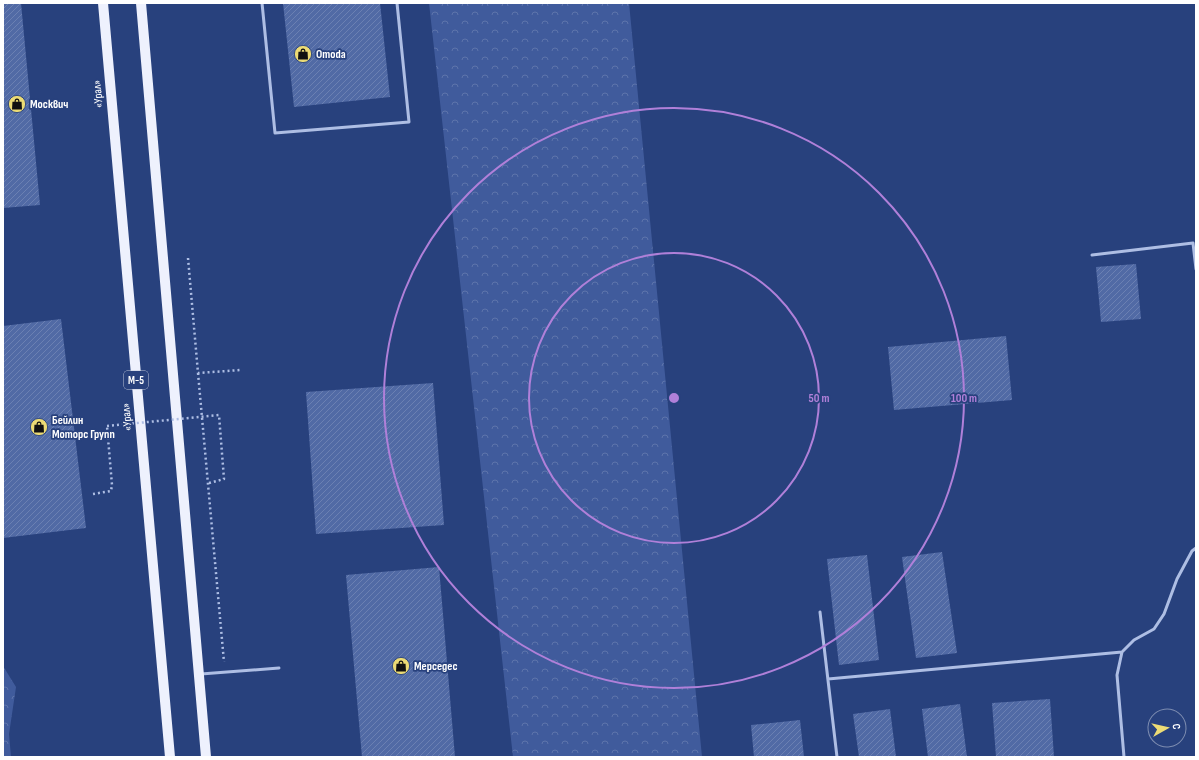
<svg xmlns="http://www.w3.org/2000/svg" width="1199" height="760" font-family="'Sofia Sans Condensed',sans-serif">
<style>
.forest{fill:url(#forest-crowns)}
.building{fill:url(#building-hatch)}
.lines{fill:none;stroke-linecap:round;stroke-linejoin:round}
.path{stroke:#aebee4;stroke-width:2.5;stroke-dasharray:2 3;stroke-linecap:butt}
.lane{stroke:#aebee4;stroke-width:3}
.primary{stroke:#eef1fd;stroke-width:10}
.path-bridge{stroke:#aebee4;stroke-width:2.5;stroke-dasharray:2 3;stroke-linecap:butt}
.ring{fill:none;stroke:#b080d9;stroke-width:2}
.labels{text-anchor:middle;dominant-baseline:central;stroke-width:3.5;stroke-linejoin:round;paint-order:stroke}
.shield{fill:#28417d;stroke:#bec6d8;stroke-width:1}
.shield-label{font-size:11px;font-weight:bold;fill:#fff}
.poi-label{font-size:12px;font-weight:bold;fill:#fff;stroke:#28417d;text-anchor:start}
.street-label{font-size:12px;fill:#fff;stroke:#28417d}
.centre{fill:#b080d9;stroke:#28417d;stroke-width:2}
.ring-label{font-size:12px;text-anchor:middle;font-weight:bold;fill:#b080d9;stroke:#28417d;stroke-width:3.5;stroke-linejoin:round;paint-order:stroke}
</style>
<defs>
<pattern id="forest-crowns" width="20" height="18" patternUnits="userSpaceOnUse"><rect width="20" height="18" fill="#405b9c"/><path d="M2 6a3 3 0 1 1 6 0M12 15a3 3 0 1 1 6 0" fill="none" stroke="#5d74ab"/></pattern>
<pattern id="building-hatch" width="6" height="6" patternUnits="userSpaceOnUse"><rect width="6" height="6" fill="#516aa5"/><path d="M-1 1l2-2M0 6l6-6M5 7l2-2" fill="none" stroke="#6b80b2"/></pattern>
</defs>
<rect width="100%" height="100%" fill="#28417d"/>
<path class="forest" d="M429,3H629L702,757H513Z
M3,666L16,687L9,734L11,757H3Z"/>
<path class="building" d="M3,3H21L40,205L3,208Z
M283,3H380L390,97L294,107Z
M1136,264L1141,319L1101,322L1096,267Z
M61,319L86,528L3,538V326Z
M1006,336L1012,400L894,410L888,347Z
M433,383L444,525L316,534L306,392Z
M942,552L957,653L916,658L902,557Z
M867,555L879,660L839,665L827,559Z
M439,567L455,757H362L346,575Z
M1050,699L1054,757H996L992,703Z
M960,704L967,757H928L922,709Z
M890,709L896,757H859L853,714Z
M800,720L804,757H754L751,725Z"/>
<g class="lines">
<path class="path" d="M188,258L198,373L241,370
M198,373L224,662
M209,483L224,479L219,415
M93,494L111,491L112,485L107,426"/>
<path class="lane" d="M262,3L275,133L409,122L397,3
M1092,255L1193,243L1196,269
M820,612L837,757
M201,674L279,668
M828,679L1122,652
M1124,757L1117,675L1122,652L1134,640L1154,629L1164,614L1177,579L1192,551L1196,548"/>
<path class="primary" d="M103,3L170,757
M141,3L206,757"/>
<path class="path-bridge" d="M107,426L219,415"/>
</g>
<g class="ring">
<circle cx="674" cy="398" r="145"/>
<circle cx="674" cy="398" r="290"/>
</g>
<defs>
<symbol id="shop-disc" viewBox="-11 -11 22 22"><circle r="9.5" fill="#ecdb75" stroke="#28417d"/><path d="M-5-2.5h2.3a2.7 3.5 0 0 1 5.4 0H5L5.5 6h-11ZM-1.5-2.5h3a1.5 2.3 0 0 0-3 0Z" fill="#111"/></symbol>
</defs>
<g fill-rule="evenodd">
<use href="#shop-disc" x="293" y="44" width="20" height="20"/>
<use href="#shop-disc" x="7" y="94" width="20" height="20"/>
<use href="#shop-disc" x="29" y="417" width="20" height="20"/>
<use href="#shop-disc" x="391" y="656" width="20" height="20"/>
</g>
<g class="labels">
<rect class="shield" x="124" y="371" width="24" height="18" rx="3"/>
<g class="shield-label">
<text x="136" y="380">М-5</text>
</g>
<g class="poi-label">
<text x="316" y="54">Omoda</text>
<text x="30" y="104">Москвич</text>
<text x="52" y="420">Бейлин<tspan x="52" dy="14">Моторс Групп</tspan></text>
<text x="414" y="666">Мерседес</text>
</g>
<g class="street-label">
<text transform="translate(98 94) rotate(-95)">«Урал»</text>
<text transform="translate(127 417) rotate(-95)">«Урал»</text>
</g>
</g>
<circle cx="674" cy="398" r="6" class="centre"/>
<g class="ring-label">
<text x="819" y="402">50 m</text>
<text x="964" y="402">100 m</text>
</g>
<rect width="1199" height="760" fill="none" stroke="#ffffff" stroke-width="8"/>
<g transform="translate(1167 728) rotate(82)"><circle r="19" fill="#28417d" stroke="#7e8db1"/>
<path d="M0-3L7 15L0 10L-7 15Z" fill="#ecdb75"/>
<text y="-6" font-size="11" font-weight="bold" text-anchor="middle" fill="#ffffff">С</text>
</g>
</svg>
